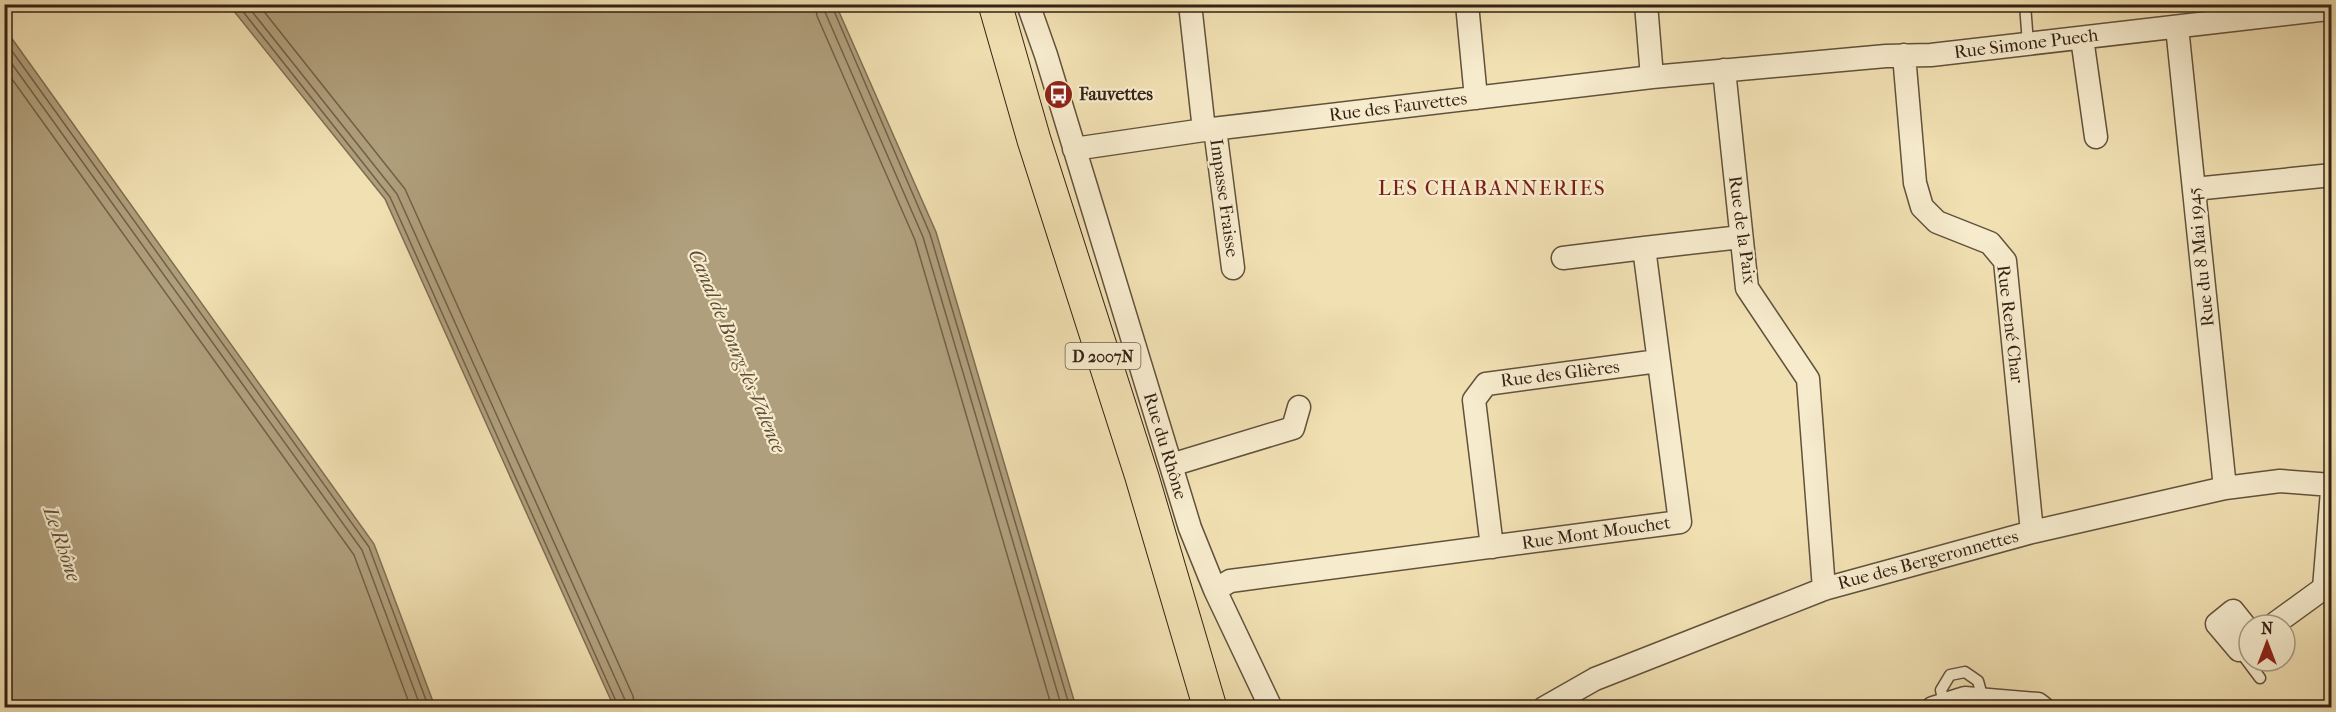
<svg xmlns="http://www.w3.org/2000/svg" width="2336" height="712" font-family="'IM FELL French Canon',serif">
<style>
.water{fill:#b09f7c;stroke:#7e6d52;stroke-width:1.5}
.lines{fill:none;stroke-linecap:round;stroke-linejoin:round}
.shore{stroke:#726048;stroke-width:1.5}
.lane-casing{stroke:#62523c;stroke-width:13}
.street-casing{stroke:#62523c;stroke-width:25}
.primary-casing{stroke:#332214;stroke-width:35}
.lane{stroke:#f6ebcd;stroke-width:10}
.street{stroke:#f6ebcd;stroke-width:22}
.primary{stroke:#f1e0b2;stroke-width:33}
.labels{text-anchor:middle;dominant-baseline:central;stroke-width:4.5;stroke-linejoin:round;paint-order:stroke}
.shield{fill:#f6ebcd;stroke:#6e5e4c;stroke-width:1.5}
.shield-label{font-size:16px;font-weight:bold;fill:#332214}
.street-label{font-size:18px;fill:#332214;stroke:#f6ebcd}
.poi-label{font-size:18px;font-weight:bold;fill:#332214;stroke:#f6ebcd;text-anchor:start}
.water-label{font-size:20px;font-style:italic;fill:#5f4e38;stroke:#f6ebcd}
.quarter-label{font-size:21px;letter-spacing:1.5px;fill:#7a1f14;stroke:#f6ebcd}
</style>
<rect width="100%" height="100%" fill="#f1e0b2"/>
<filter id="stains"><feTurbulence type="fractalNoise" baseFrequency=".00333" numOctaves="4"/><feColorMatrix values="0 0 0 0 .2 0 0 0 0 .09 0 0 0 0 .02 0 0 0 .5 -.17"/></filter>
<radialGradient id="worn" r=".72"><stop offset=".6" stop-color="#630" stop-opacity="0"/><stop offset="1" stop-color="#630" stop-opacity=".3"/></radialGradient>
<path class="water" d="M229,5H836L936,232L1076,707H614L385,199Z
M5,29L374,544L435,707H5Z"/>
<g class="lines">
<path class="shore" d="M237,4L390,197L619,708
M246,4L397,194L625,700L626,708
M258,4L405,189L633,696L635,708
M815,4L817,16L915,240L1052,708
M824,4L825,12L923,237L1062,708
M831,4L930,234L1070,708
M4,40L369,547L429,708
M4,53L362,550L421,708
M4,68L354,555L411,708"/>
<defs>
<path id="lane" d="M2025,4L2028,44
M2232,4L2234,20
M2239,650L2260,678
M1944,704L1941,690L1950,675L1965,672L1978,681L1983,699"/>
<path id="street" d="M1028,4L1046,55L1190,528L1215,590L1271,708
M1190,4L1204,130
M1467,4L1476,98
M1646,4L1652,77
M2177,27L2225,488
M2082,38L2096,137
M1904,55L1915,183L1922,207L1937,222L1990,243L2005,261L2032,532
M1724,70L1747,288L1808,379L1824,589
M1215,129L1233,268
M1074,149L1204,130L1652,77L1886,56L1931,55L2328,9
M2194,189L2332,175
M1563,258L1644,248
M1171,465L1293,428L1299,407
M1492,547L1474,400L1486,384L1658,361
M1215,590L1230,581L1680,522L1644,248L1741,237
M2273,625L2324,588L2332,491
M2249,631L2233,611L2217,624L2239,650L2249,643
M1544,708L1595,679L1824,589L2032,532L2225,488L2280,481L2332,485
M1933,708L1965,698L2038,704L2043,708"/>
<path id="primary" d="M995,4L1034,140L1142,477L1210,708"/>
</defs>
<use href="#lane" class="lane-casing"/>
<use href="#street" class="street-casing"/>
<use href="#primary" class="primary-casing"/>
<use href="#lane" class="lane"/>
<use href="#street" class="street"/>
<use href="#primary" class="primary"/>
</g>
<defs>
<symbol id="bus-disc" viewBox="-11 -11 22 22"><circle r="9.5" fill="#8f2418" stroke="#f6ebcd"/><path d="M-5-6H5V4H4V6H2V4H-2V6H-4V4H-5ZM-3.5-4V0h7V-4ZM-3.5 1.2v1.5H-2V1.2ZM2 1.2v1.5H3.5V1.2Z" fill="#fff"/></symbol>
</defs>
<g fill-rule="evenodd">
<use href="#bus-disc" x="1042" y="78" width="33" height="33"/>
</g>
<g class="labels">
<rect class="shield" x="1065.5" y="343" width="75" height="26" rx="4.5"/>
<g class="shield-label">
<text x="1103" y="356">D 2007N</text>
</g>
<g class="street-label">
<text transform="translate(2026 44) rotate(-7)">Rue Simone Puech</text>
<text transform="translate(1398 107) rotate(-7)">Rue des Fauvettes</text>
<text transform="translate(1224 198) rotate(82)">Impasse Fraisse</text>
<text transform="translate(1742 230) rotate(82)">Rue de la Paix</text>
<text transform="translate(2201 257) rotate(-96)">Rue du 8 Mai 1945</text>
<text transform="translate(2010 324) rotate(83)">Rue René Char</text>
<text transform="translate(1560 374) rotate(-7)">Rue des Glières</text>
<text transform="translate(1165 446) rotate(73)">Rue du Rhône</text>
<text transform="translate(1596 533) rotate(-8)">Rue Mont Mouchet</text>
<text transform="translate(1928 560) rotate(-15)">Rue des Bergeronnettes</text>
</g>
<g class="poi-label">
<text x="1079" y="94">Fauvettes</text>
</g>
<g class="water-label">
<text transform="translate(737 351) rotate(67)">Canal de Bourg-lès-Valence</text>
<text transform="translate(62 544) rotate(71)">Le Rhône</text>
</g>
<g class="quarter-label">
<text x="1492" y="188">LES CHABANNERIES</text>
</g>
</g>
<rect width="2336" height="712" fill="none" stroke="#f1e0b2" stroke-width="24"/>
<rect x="6" y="6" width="2324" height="700" fill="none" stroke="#332214" stroke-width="3"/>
<rect x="12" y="12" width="2312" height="688" fill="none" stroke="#332214" stroke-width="1.5"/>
<g transform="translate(2267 643)"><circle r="28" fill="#f6ebcd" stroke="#a89b83" stroke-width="1.5"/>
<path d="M0-4.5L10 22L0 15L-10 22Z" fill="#8f2418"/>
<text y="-9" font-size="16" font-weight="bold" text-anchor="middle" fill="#332214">N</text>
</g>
<rect width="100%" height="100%" filter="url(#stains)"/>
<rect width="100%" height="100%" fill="url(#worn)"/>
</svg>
